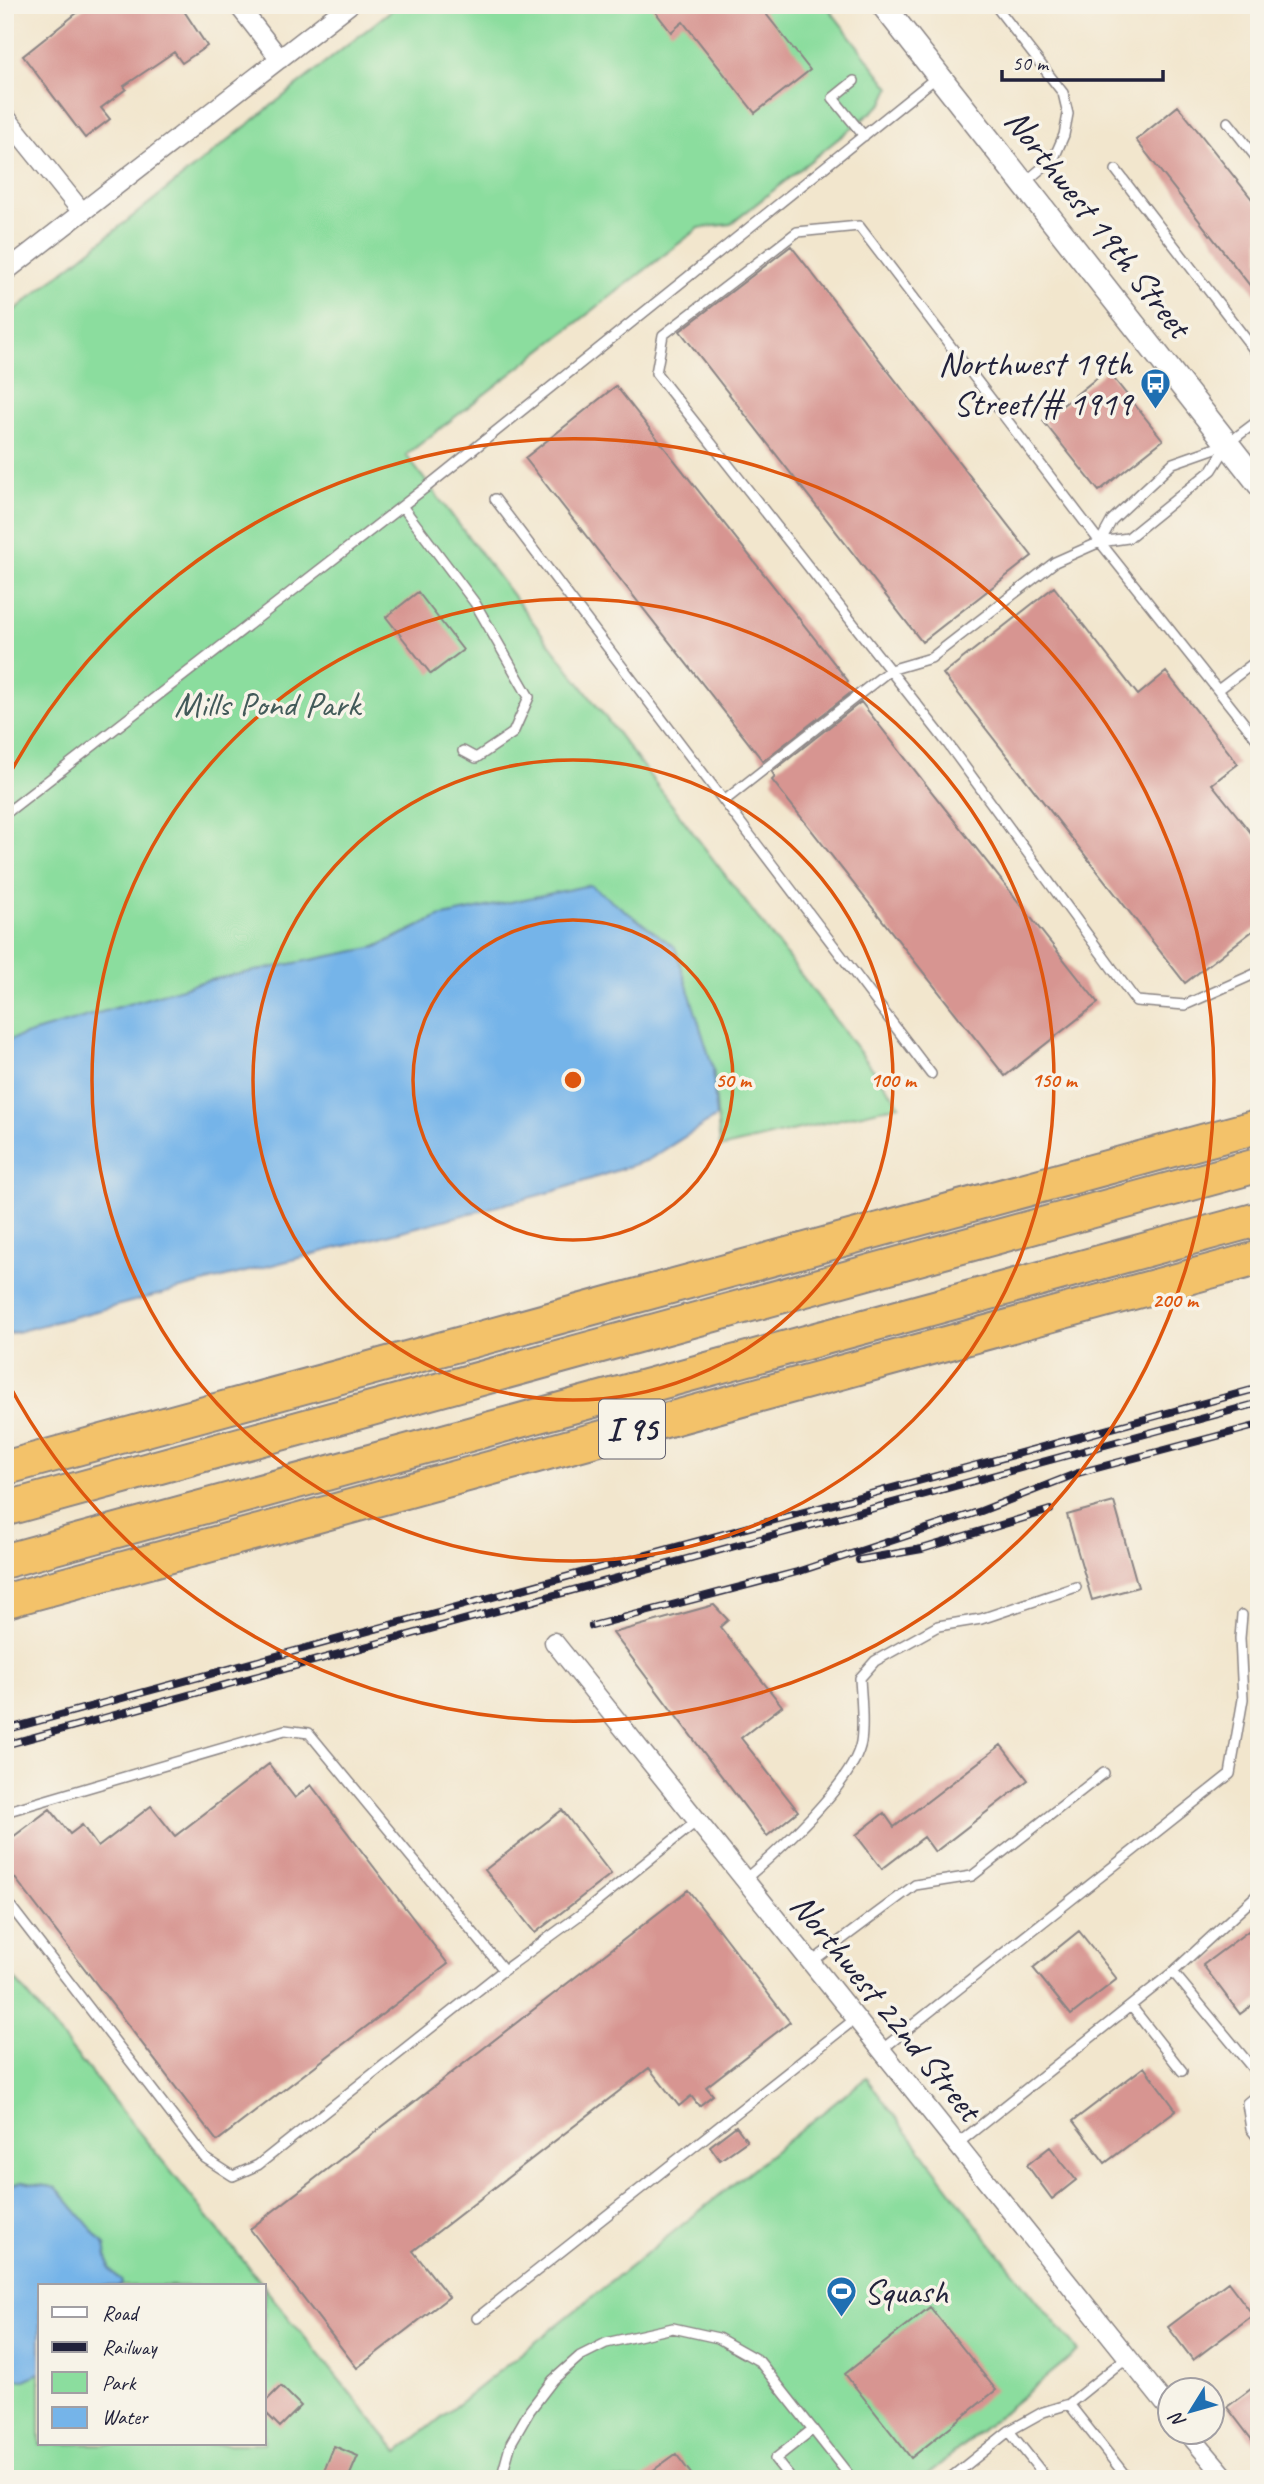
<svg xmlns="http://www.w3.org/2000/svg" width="1264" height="2484" font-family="Caveat,sans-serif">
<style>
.green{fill:#8bdd9e;stroke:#56806c;stroke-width:2}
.water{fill:#75b4e9;stroke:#4c6b92;stroke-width:2}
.building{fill:#d79591}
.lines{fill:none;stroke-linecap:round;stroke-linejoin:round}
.service-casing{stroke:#8a8484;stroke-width:12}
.minor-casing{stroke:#8a8484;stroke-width:21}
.tertiary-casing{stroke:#8a8484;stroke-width:26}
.motorway-casing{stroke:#8a8484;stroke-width:37}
.service{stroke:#fff;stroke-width:9}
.minor{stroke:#fff;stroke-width:18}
.tertiary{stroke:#fff;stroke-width:23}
.motorway{stroke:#f3c26a;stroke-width:33}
.rail-casing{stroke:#22223b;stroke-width:8}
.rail{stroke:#f7f3e8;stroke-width:5;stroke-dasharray:16;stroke-linecap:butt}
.ring{fill:none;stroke:#de560e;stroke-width:3.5}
.labels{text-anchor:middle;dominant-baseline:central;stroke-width:7;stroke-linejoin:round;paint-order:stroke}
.shield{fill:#f7f3e8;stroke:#62616f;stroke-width:2}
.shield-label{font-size:33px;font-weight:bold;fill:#22223b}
.street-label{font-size:35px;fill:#22223b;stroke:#f7f3e8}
.poi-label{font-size:35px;fill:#22223b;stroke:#f7f3e8;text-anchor:end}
.park-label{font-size:35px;fill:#425a59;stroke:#f7f3e8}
.centre{fill:#de560e;stroke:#f7f3e8;stroke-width:3.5}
.ring-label{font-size:21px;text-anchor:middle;font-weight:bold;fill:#de560e;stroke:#f7f3e8;stroke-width:7;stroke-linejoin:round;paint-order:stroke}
</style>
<rect width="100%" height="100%" fill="#f7f3e8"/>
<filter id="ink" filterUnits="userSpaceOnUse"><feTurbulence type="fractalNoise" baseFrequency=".0143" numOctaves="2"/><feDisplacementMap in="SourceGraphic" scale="14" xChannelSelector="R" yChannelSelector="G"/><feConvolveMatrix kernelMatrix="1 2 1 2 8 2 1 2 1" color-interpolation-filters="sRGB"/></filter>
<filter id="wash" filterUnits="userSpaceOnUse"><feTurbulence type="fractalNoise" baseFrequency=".00686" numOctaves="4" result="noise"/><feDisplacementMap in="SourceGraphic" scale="28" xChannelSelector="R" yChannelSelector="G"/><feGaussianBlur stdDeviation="1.57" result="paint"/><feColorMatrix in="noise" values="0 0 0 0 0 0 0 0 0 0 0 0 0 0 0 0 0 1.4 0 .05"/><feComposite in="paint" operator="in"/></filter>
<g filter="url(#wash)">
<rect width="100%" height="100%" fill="#f2e6cd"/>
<path class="green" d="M398,5H826L890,88L883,103L731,224L699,228L406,455L900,1105L720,1148L713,1068L439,917L376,947L5,1049V318Z
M5,1967L264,2286H40V2444H264V2287L398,2452L866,2078L989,2241L1078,2351L922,2479H5Z"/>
<path class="water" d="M590,885L675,947L713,1068L716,1117L648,1160L555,1191L5,1335V1041L205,981L376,947L439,917Z
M23,2182L57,2188L105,2245L109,2268L122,2282L121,2286H40V2373L25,2380L5,2379V2187Z"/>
<g id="blocks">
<path class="building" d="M87,5H180L207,46L182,63L174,52L124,86L126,89L101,108L110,119L85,138L23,56Z
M650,5H759L810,70L755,113L683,22L671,32Z
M1178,106L1259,208V297L1136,140Z
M791,246L1032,556L922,642L680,331Z
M1107,370L1163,440L1099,491L1043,421Z
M616,386L848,681L846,683L853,691L763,761L525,458Z
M1054,587L1138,695L1166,672L1238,764L1212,784L1259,843V926L1185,983L943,674Z
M418,592L463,650L431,674L386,617Z
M861,702L1098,1003L1005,1076L772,780L775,777L772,772Z
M1114,1502L1138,1587L1092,1600L1067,1515Z
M714,1605L728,1620L720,1627L782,1706L741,1738L798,1811L767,1836L613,1633Z
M1001,1745L1028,1780L935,1852L924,1837L882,1869L856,1835L884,1813L894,1827Z
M269,1764L295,1798L311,1785L448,1964L217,2141L5,1865V1843L50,1809L70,1834L82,1825L98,1847L151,1806L175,1836Z
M562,1810L611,1874L535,1933L485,1870Z
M688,1890L790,2022L706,2087L713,2095L699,2106L691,2096L679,2106L649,2068L413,2251L449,2297L357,2368L250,2229Z
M1259,1923V2000L1240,2014L1203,1965Z
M1079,1931L1117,1979L1071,2015L1033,1968Z
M1144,2067L1176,2110L1105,2163L1073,2121Z
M736,2126L747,2141L720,2160L710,2146Z
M1050,2147L1076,2180L1052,2199L1027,2165Z
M1228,2282L1253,2315L1193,2360L1168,2327Z
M930,2307L996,2390L911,2458L845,2374Z
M1259,2383V2449L1227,2407Z
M281,2386L301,2406L280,2427L264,2411V2403Z
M334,2446L358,2456L348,2479H334L323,2474Z
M676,2454L695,2479H641Z"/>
</g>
</g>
<g filter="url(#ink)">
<use href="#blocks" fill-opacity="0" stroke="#8a8484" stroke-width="2"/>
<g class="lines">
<defs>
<path id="service" d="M995,5L1063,93L1068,114L1064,135L1054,158L1024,183
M854,81L833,98L864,136
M1228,122L1259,161
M1116,170L1259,356
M495,499L931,1074
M402,506L475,603L529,697L513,733L476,758L463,751
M1100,542L1112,520L1173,463L1227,444L1259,420
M1218,690L1259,659
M1259,742L1100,542L859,226L797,232L663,335L656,373L948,744L1136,1001L1185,1005L1259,972
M724,801L890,670L931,658L1055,562L1100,542L1128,538L1212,470L1227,446
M5,814L429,485L938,76
M5,1812L285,1730L309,1733L504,1970
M744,1880C776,1853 854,1783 861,1742C864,1722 861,1698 860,1678L875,1661L938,1626L981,1619L1076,1587
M5,1899L205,2158L233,2176L258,2165L500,1973L588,1909L697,1821
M810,1963L915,1885L972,1876L1104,1773
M1173,1972L1259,1893
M1131,2006L1182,2071
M880,2051L1230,1774L1243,1699L1240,1638L1242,1615
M1259,2093L1247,2103L1251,2129L1259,2139
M956,2145L1173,1972L1259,2076
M477,2318L855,2019
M1069,2404L1128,2479
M1009,2431L1047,2479
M501,2479L511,2443L530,2410L553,2380L580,2356L606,2343L673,2328L718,2338L759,2361L852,2479
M791,2479L775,2459L813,2429
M949,2479L1009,2431L1043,2412L1069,2404L1126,2358"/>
<path id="minor" d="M238,5L280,59
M5,116L82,212
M5,272L349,5
M554,1642L1170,2410
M1187,2432L1227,2479"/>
<path id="tertiary" d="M883,5L1259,484"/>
<path id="motorway" d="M5,1468L1259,1126
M5,1509L1259,1165
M5,1561L1259,1219
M5,1601L1259,1258"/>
</defs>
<use href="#service" class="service-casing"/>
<use href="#minor" class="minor-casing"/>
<use href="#tertiary" class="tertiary-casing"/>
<use href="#motorway" class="motorway-casing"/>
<use href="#service" class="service"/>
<use href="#minor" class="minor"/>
<use href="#tertiary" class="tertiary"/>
<use href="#motorway" class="motorway"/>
<defs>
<path id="rail" d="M859,1560L922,1549L1050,1510
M592,1626L797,1572L981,1511L1078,1473L1259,1425
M5,1730L1259,1388
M5,1745L1259,1403"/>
</defs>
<use href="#rail" class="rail-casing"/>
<use href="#rail" class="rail"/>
</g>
</g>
<g class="ring">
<circle cx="573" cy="1080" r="160"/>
<circle cx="573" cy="1080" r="320"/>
<circle cx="573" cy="1080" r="481"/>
<path d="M7 779A641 641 0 1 1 7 1381"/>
</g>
<defs>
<symbol id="bus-pin" viewBox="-11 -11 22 30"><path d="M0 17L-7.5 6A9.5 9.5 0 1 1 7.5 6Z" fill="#1f6fb2" stroke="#f7f3e8"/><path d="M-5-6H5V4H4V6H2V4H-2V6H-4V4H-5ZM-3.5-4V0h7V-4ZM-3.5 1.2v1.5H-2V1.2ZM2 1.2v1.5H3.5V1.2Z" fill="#fff"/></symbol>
<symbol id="stadium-pin" viewBox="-11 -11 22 30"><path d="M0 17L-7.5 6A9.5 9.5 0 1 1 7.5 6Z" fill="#1f6fb2" stroke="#f7f3e8"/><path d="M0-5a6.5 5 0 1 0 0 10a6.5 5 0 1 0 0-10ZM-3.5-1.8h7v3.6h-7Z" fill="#fff"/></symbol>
</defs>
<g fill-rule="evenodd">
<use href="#bus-pin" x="1138" y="366" width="35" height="47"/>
<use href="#stadium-pin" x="824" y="2274" width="35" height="47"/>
</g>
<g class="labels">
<rect class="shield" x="599" y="1399.5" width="66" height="59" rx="5"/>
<g class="shield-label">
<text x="632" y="1429">I 95</text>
</g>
<g class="street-label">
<text transform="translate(1098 223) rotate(52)">Northwest 19th Street</text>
<text transform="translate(886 2007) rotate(51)">Northwest 22nd Street</text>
</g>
<g class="poi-label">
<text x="1132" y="363">Northwest 19th<tspan x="1132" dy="40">Street/# 1919</tspan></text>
<text x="864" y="2291" text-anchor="start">Squash</text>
</g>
<g class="park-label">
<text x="267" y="704">Mills Pond Park</text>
</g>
</g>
<circle cx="573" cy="1080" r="10" class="centre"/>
<g class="ring-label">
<text x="733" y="1087">50 m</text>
<text x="893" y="1087">100 m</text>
<text x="1054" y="1087">150 m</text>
<text x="1175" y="1307">200 m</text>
</g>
<rect width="1264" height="2484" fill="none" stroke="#f7f3e8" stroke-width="28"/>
<rect x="38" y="2284" width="228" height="161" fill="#f7f3e8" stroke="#a29fa3" stroke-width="2"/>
<rect x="52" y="2307" width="35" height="10" fill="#ffffff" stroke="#a29fa3" stroke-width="2"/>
<text x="102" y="2320" font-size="21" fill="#22223b">Road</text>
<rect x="52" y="2342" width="35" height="10" fill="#22223b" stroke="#a29fa3" stroke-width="2"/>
<text x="102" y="2354" font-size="21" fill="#22223b">Railway</text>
<rect x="52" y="2372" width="35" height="21" fill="#8bdd9e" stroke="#a29fa3" stroke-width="2"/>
<text x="102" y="2390" font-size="21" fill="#22223b">Park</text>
<rect x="52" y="2407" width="35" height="21" fill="#75b4e9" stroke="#a29fa3" stroke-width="2"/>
<text x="102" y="2424" font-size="21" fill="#22223b">Water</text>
<g transform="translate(1191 2411) rotate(233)"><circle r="33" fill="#f7f3e8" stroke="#a29fa3" stroke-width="2"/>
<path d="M0-5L12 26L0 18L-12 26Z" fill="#1f6fb2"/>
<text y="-10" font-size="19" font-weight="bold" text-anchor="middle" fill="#22223b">N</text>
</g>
<path d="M1002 70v10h161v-10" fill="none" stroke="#22223b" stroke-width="3.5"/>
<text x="1012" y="70" font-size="21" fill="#22223b" stroke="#f7f3e8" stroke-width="5" paint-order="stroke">50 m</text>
</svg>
